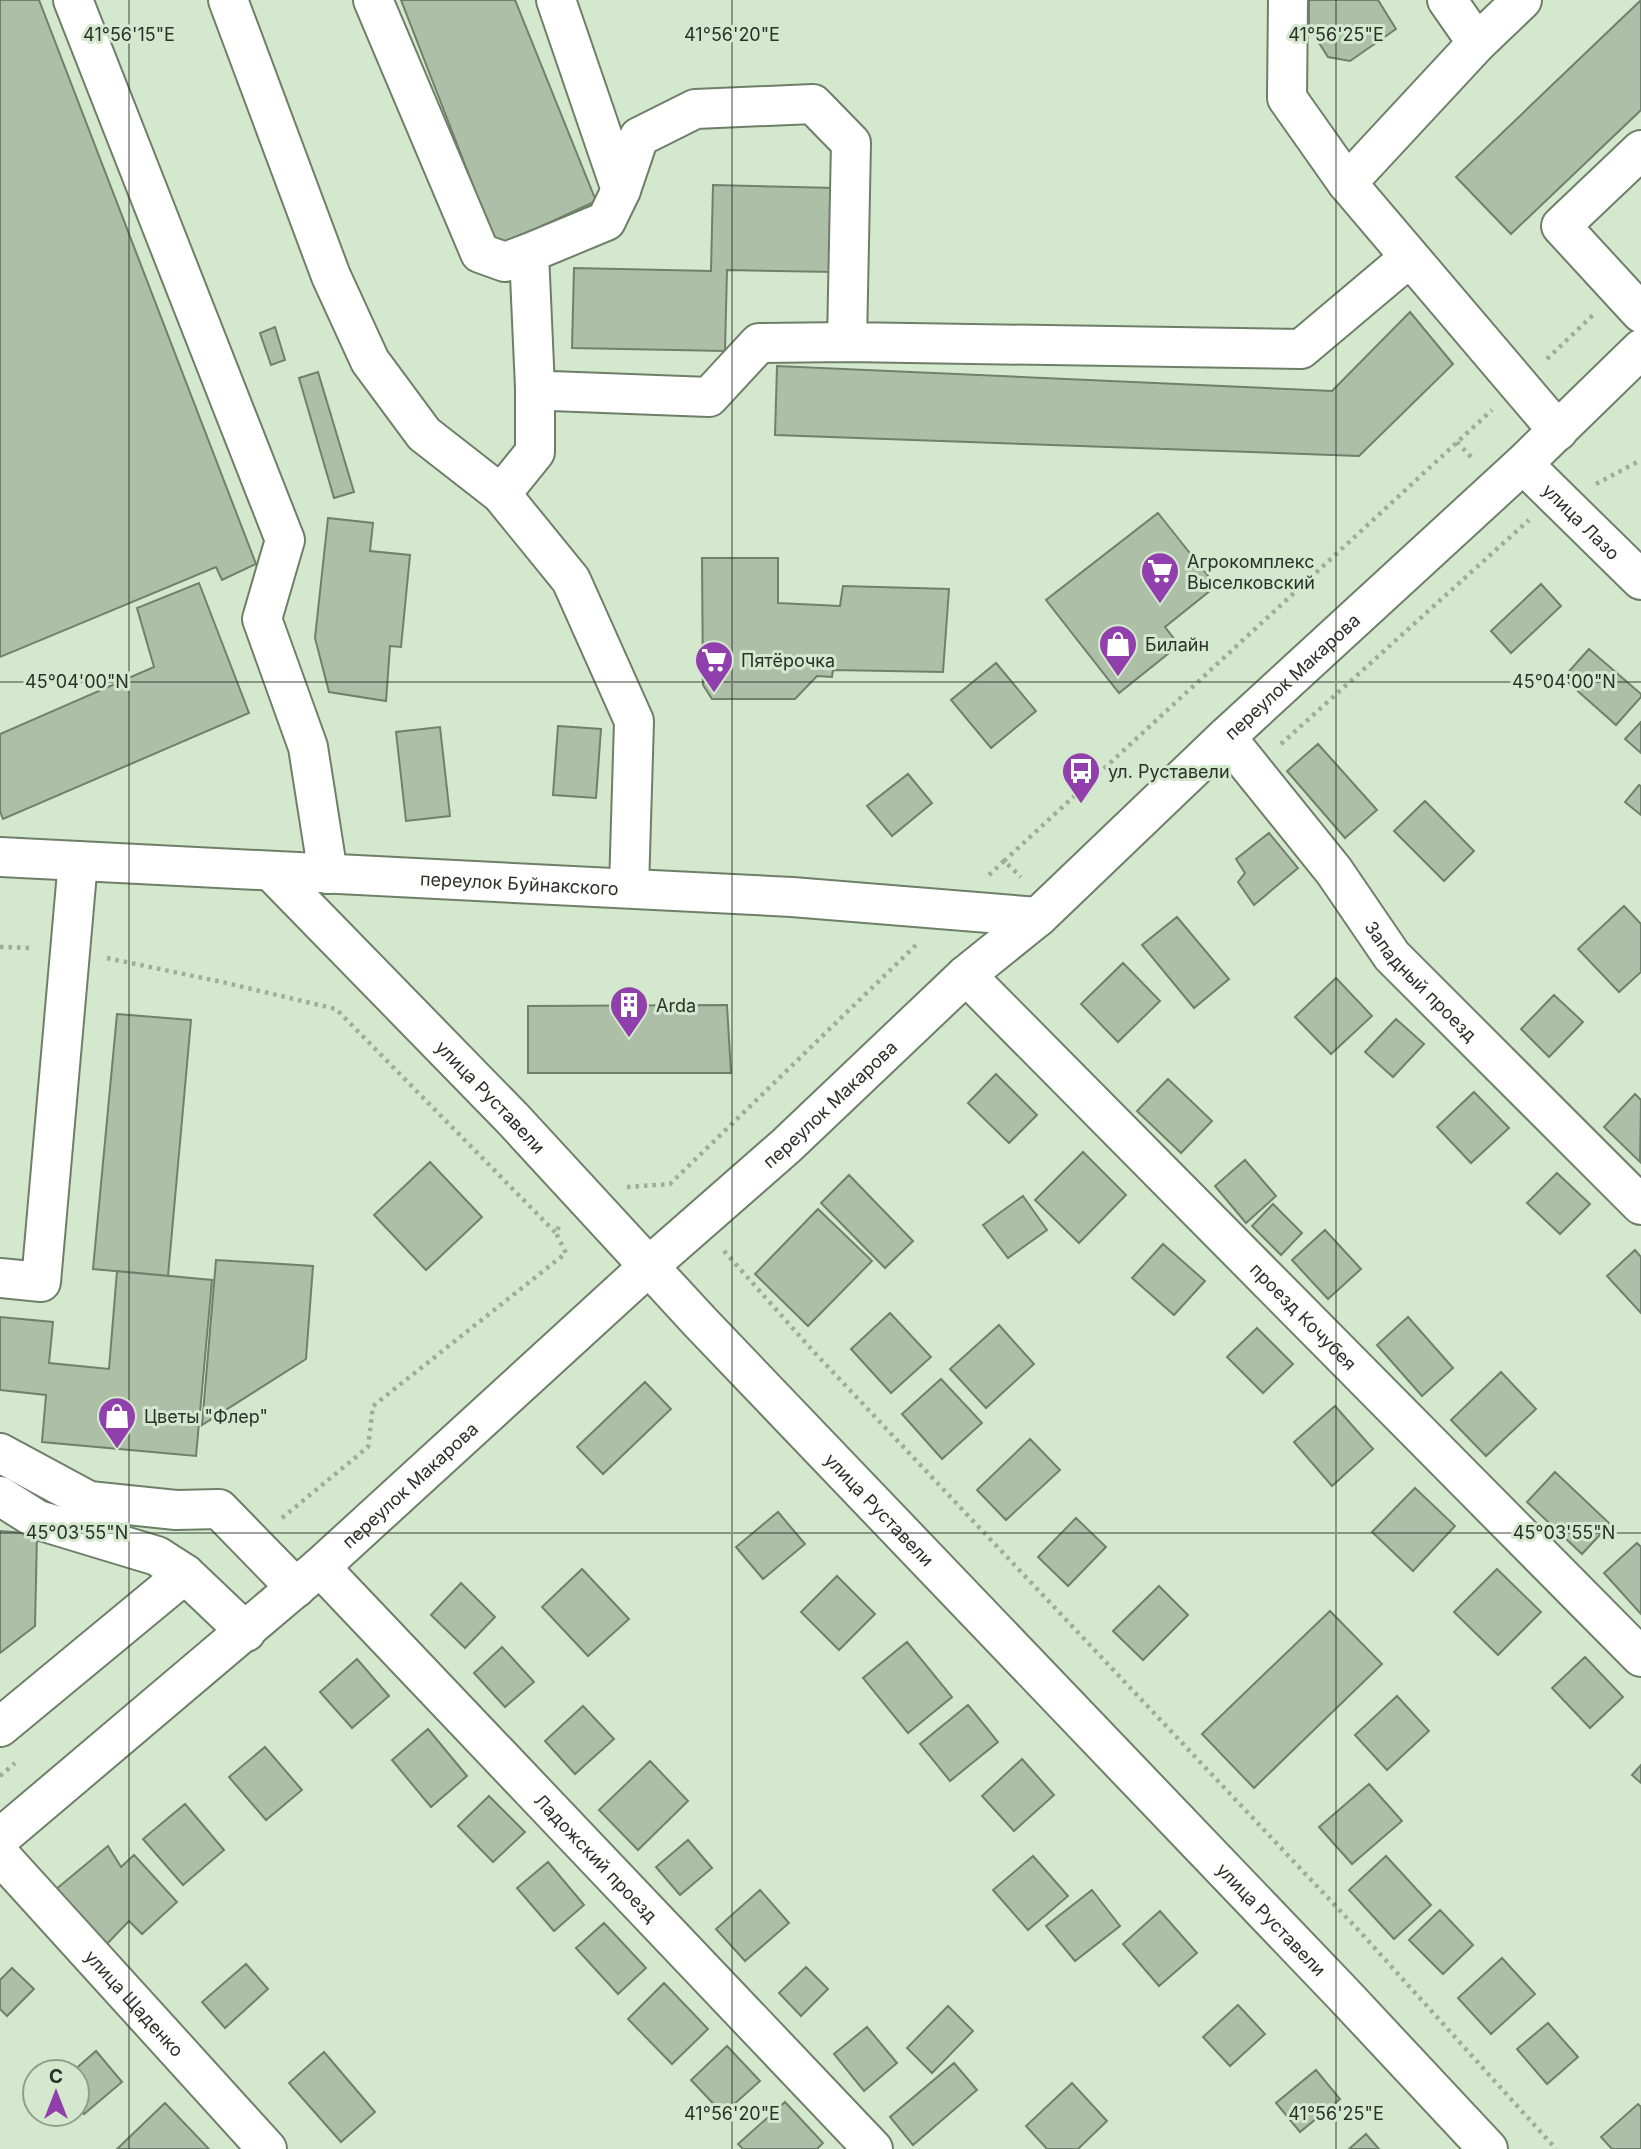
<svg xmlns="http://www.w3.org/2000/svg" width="1641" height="2149" font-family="Inter,sans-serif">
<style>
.building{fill:#adc0a7;stroke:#6f816a;stroke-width:2}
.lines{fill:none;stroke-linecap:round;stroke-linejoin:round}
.minor-casing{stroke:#6e7f68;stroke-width:42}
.major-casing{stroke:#6e7f68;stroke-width:42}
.path{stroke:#9dad98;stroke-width:4.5;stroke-dasharray:3.5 5;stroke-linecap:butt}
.minor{stroke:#fff;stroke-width:38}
.major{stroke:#fff;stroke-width:38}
.ticks{fill:none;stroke:#2a3128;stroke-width:2;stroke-opacity:0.45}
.labels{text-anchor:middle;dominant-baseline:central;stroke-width:6;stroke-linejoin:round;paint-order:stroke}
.street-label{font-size:18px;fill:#2a3128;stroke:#d4e8ce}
.poi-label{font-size:18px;fill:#2a3128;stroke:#d4e8ce;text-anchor:start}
.ticks-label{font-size:18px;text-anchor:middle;fill:#2a3128;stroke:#d4e8ce;stroke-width:6;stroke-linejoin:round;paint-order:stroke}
</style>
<rect width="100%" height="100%" fill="#d4e8ce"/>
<path class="building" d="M0,0H39L256,564L222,580L216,567L0,657Z
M401,0H515L596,201L497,247Z
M1309,0H1378L1396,29L1350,61L1328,57L1309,27Z
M1641,0V110L1511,234L1456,177Z
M713,185L836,188L834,272L727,270L725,351L572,348L574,268L711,271Z
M1410,312L1453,364L1359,456L775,435L777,366L1332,391Z
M275,327L285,360L271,365L260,333Z
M318,372L354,492L334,498L299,378Z
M1158,513L1216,586L1165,627L1179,645L1119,693L1046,600Z
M328,518L373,523L370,551L410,555L401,647L390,646L386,701L329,692L315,638Z
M702,558H778V603L840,606L843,586L949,589L943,672L833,670L832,677L817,676L795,699H712L703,685Z
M199,583L249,713L3,819L0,811V734L154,667L137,608Z
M1541,584L1561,606L1511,653L1491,631Z
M1589,649L1641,694V697L1616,725L1563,678Z
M996,663L1036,711L991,748L951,700Z
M1641,722V753L1625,739Z
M558,726L601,729L596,798L553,795Z
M440,727L450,816L406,821L396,732Z
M1318,744L1377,810L1345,838L1287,771Z
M908,774L932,803L892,836L867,806Z
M1639,785L1641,786V815L1625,802Z
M1425,801L1474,851L1444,881L1394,831Z
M1269,833L1298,868L1254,905L1238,882L1245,873L1236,859Z
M1624,906L1641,924V972L1619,992L1578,949Z
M1177,917L1229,979L1194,1008L1142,945Z
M1123,963L1160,1001L1118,1042L1081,1004Z
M1336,978L1372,1016L1331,1054L1295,1017Z
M1554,995L1583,1022L1549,1057L1521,1029Z
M727,1005L731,1073H528V1006Z
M117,1014L191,1020L168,1276L93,1269Z
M1396,1019L1424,1044L1393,1077L1365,1052Z
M996,1074L1037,1115L1009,1143L968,1103Z
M1168,1079L1212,1121L1181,1153L1137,1111Z
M1474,1092L1509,1128L1471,1163L1437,1127Z
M1635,1094L1641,1100L1640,1162L1604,1127Z
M1083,1152L1126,1195L1079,1243L1035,1200Z
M1245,1160L1276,1196L1246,1223L1215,1186Z
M430,1162L482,1217L426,1270L374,1215Z
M1557,1173L1590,1204L1560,1234L1527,1203Z
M849,1175L913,1241L885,1268L821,1203Z
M1023,1196L1047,1230L1008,1258L983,1225Z
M1273,1204L1302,1233L1281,1255L1252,1226Z
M818,1209L872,1261L808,1326L755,1274Z
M1325,1230L1361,1269L1328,1299L1292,1260Z
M1163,1244L1205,1281L1174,1315L1132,1278Z
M1635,1250L1641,1257V1313L1607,1276Z
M216,1260L313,1266L306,1359L202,1425Z
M117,1271L212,1280L196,1456L42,1442L46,1395L0,1390V1317L53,1322L49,1363L109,1369Z
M890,1313L931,1357L891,1393L851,1349Z
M1408,1317L1453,1368L1422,1396L1377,1345Z
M999,1325L1034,1364L986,1408L950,1369Z
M1257,1328L1293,1364L1263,1393L1227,1357Z
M1501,1372L1536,1409L1486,1456L1451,1420Z
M941,1379L982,1423L942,1459L902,1414Z
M645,1382L671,1409L603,1474L577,1447Z
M1335,1406L1373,1449L1332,1486L1294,1442Z
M1030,1439L1060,1470L1006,1520L977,1490Z
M1555,1472L1610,1524L1582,1554L1527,1502Z
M1415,1488L1455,1526L1413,1571L1372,1532Z
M778,1512L805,1544L763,1579L736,1547Z
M1076,1518L1106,1547L1068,1586L1038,1557Z
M0,1531L37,1534L35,1626L0,1653Z
M1637,1543L1641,1547V1614L1604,1573Z
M582,1569L629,1619L588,1656L542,1607Z
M1497,1569L1541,1612L1498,1655L1454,1612Z
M837,1576L875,1614L839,1650L801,1612Z
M461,1583L495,1617L465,1648L431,1615Z
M1159,1586L1188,1615L1143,1660L1113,1631Z
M1330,1611L1382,1664L1254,1788L1202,1734Z
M907,1642L952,1697L908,1733L863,1678Z
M502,1647L534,1682L505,1707L474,1673Z
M1585,1657L1623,1697L1590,1728L1552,1688Z
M357,1659L389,1696L352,1728L320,1692Z
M1397,1696L1429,1731L1387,1770L1355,1735Z
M968,1705L998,1742L950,1781L920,1744Z
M583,1706L614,1739L575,1774L545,1741Z
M428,1729L467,1776L431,1807L392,1760Z
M265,1747L302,1790L266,1820L229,1777Z
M1022,1759L1054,1795L1014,1831L982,1796Z
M650,1761L688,1801L638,1850L599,1810Z
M1641,1765V1783L1632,1775Z
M1369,1784L1402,1821L1352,1864L1319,1827Z
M489,1796L525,1832L493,1862L458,1826Z
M185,1804L224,1850L183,1885L143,1839Z
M688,1840L712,1868L680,1895L656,1867Z
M108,1846L121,1867L134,1855L177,1902L142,1934L129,1921L105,1946L55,1890Z
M1033,1856L1068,1896L1028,1930L993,1890Z
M1386,1856L1431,1905L1394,1939L1349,1890Z
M548,1862L584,1905L554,1931L517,1888Z
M760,1890L789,1923L745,1961L716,1929Z
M1092,1890L1120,1926L1075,1961L1046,1926Z
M1440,1910L1473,1945L1443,1974L1409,1940Z
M1160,1911L1197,1953L1159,1986L1123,1944Z
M604,1923L646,1968L618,1994L576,1948Z
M1502,1958L1535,1994L1491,2034L1458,1998Z
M246,1964L268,1989L225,2028L202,2002Z
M806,1967L828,1989L801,2016L779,1993Z
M12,1968L34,1989L7,2016L0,2009V1980Z
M664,1983L708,2029L672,2064L628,2019Z
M1238,2005L1265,2034L1230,2066L1203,2037Z
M948,2006L973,2031L932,2073L907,2048Z
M1548,2023L1578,2057L1547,2084L1517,2049Z
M867,2027L897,2063L864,2091L834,2054Z
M727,2046L760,2081L723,2114L691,2080Z
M96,2051L122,2082L84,2114L77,2106V2072H72Z
M324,2052L375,2112L341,2142L289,2083Z
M954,2063L977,2090L913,2145L890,2117Z
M1316,2070L1340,2099L1300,2132L1276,2103Z
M1072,2083L1107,2121L1078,2149H1047L1026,2126Z
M785,2102L823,2143L817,2149H743L738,2144Z
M165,2103L209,2149H117Z
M1638,2104L1641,2107V2149H1612L1601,2137Z
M1366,2134L1379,2149H1349Z"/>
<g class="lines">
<defs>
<g id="minor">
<path d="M73,0L285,540L262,619L308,747L328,874"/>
<path d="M228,0L331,276L370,361L424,434L501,494L571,580L634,721L629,888"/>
<path d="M373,0L480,253L505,262L529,253"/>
<path d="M556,0L621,190"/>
<path d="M1288,0L1287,98L1347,183L1558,431"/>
<path d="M1447,0L1477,43"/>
<path d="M1641,150L1561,226L1641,313"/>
<path d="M1347,183L1477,43L1522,0"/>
<path d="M847,342L851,143L813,104L695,109L639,137L621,190L606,221L529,253L535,388L551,391L709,397L759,343L847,342L1301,349L1409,258"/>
<path id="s1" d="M1523,464L1641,580"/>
<path d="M501,494L535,452V388"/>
<path id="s2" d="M1226,737L1334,871L1392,956L1641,1205"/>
<path id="s3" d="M0,857L792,897L1038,917"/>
<path id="s4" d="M271,871L512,1118L701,1323L1343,1994L1488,2149"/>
<path id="s5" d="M966,975L1641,1657"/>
<path d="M0,1278L41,1282L78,861"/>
<path d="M0,1453L89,1501L176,1510L219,1509L296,1588"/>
<path d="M0,1496L38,1520L157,1556L185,1574L246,1632"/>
<path id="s6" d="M320,1567L873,2149"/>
<path d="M0,1727L185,1574"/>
<path id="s7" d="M0,1855L267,2149"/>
</g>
<g id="major">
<path id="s8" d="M0,1838L320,1567L649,1266L786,1146L966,975L1038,917L1226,737L1523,464L1641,349"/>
</g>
</defs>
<use href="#minor" class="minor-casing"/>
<use href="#major" class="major-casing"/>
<path class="path" d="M1547,359L1594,314
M1457,442L1473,459
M1596,484L1641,460
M1281,744L1529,520
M1004,861L1492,410
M989,875L1004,861L1021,877
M0,947L33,948
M107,958L222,982L336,1009L556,1233
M627,1187L670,1184L916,945
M724,1251L814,1352L1362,1934L1556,2149
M282,1518L368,1447L373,1406L566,1253L556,1233L560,1224
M0,1776L15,1763"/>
<use href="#minor" class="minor"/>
<use href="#major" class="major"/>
</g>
<path class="ticks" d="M129,0V2149M732,0V2149M1336,0V2149M0,682H1641M0,1533H1641"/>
<defs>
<symbol id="supermarket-pin" viewBox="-11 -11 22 30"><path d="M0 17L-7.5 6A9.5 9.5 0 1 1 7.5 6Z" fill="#913fad" stroke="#d4e8ce"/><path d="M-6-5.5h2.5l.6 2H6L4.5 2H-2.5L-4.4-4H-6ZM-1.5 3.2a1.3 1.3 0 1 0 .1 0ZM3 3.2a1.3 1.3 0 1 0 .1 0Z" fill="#fff"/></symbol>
<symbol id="shop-pin" viewBox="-11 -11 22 30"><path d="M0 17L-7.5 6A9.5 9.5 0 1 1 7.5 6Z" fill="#913fad" stroke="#d4e8ce"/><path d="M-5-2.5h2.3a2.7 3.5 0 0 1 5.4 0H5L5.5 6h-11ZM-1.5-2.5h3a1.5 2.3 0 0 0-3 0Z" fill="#fff"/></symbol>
<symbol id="bus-pin" viewBox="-11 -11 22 30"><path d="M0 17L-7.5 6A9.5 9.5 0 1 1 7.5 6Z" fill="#913fad" stroke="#d4e8ce"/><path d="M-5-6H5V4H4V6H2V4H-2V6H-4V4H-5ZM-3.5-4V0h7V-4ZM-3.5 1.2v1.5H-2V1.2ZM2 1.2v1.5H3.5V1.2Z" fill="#fff"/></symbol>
<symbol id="building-pin" viewBox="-11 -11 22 30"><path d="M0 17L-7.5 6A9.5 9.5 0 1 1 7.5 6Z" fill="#913fad" stroke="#d4e8ce"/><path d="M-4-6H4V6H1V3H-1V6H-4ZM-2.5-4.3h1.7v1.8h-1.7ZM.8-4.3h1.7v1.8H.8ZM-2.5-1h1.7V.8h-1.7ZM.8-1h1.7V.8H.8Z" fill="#fff"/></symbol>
</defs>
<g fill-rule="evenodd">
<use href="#supermarket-pin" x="1138" y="549" width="44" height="60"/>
<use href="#shop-pin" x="1096" y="622" width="44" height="60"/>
<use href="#supermarket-pin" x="692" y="638" width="44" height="60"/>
<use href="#bus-pin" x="1059" y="749" width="44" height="60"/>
<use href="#building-pin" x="607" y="983" width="44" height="60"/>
<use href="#shop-pin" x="95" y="1394" width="44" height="60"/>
</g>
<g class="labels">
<g class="street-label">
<text stroke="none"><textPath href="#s1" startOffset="82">улица Лазо</textPath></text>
<text stroke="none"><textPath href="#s8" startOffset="1738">переулок Макарова</textPath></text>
<text stroke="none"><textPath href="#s3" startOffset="520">переулок Буйнакского</textPath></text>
<text stroke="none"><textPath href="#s2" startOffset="313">Западный проезд</textPath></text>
<text stroke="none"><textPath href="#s4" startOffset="315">улица Руставели</textPath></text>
<text stroke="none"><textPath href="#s8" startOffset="1108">переулок Макарова</textPath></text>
<text stroke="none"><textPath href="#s5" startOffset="480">проезд Кочубея</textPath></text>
<text stroke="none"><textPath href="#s8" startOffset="541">переулок Макарова</textPath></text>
<text stroke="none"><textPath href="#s4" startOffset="882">улица Руставели</textPath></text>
<text stroke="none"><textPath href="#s6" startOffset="401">Ладожский проезд</textPath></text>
<text stroke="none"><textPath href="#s4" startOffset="1449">улица Руставели</textPath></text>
<text stroke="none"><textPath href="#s7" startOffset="200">улица Щаденко</textPath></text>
</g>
<g class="poi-label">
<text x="1187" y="561">Агрокомплекс<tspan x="1187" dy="21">Выселковский</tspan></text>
<text x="1145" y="644">Билайн</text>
<text x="741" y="660">Пятёрочка</text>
<text x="1108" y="771">ул. Руставели</text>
<text x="656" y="1005">Arda</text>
<text x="144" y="1416">Цветы "Флер"</text>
</g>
</g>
<g class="ticks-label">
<text x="129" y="41">41°56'15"E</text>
<text x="732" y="41">41°56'20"E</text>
<text x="1336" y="41">41°56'25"E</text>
<text x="77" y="688">45°04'00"N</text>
<text x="1564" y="688">45°04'00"N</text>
<text x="77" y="1539">45°03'55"N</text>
<text x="1564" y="1539">45°03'55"N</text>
<text x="732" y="2120">41°56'20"E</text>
<text x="1336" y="2120">41°56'25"E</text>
</g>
<g transform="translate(56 2093)"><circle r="33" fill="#d4e8ce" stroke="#909f8c" stroke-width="2"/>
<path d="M0-5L12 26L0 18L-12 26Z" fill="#913fad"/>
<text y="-10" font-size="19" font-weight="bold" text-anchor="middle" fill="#2a3128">С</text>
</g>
</svg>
